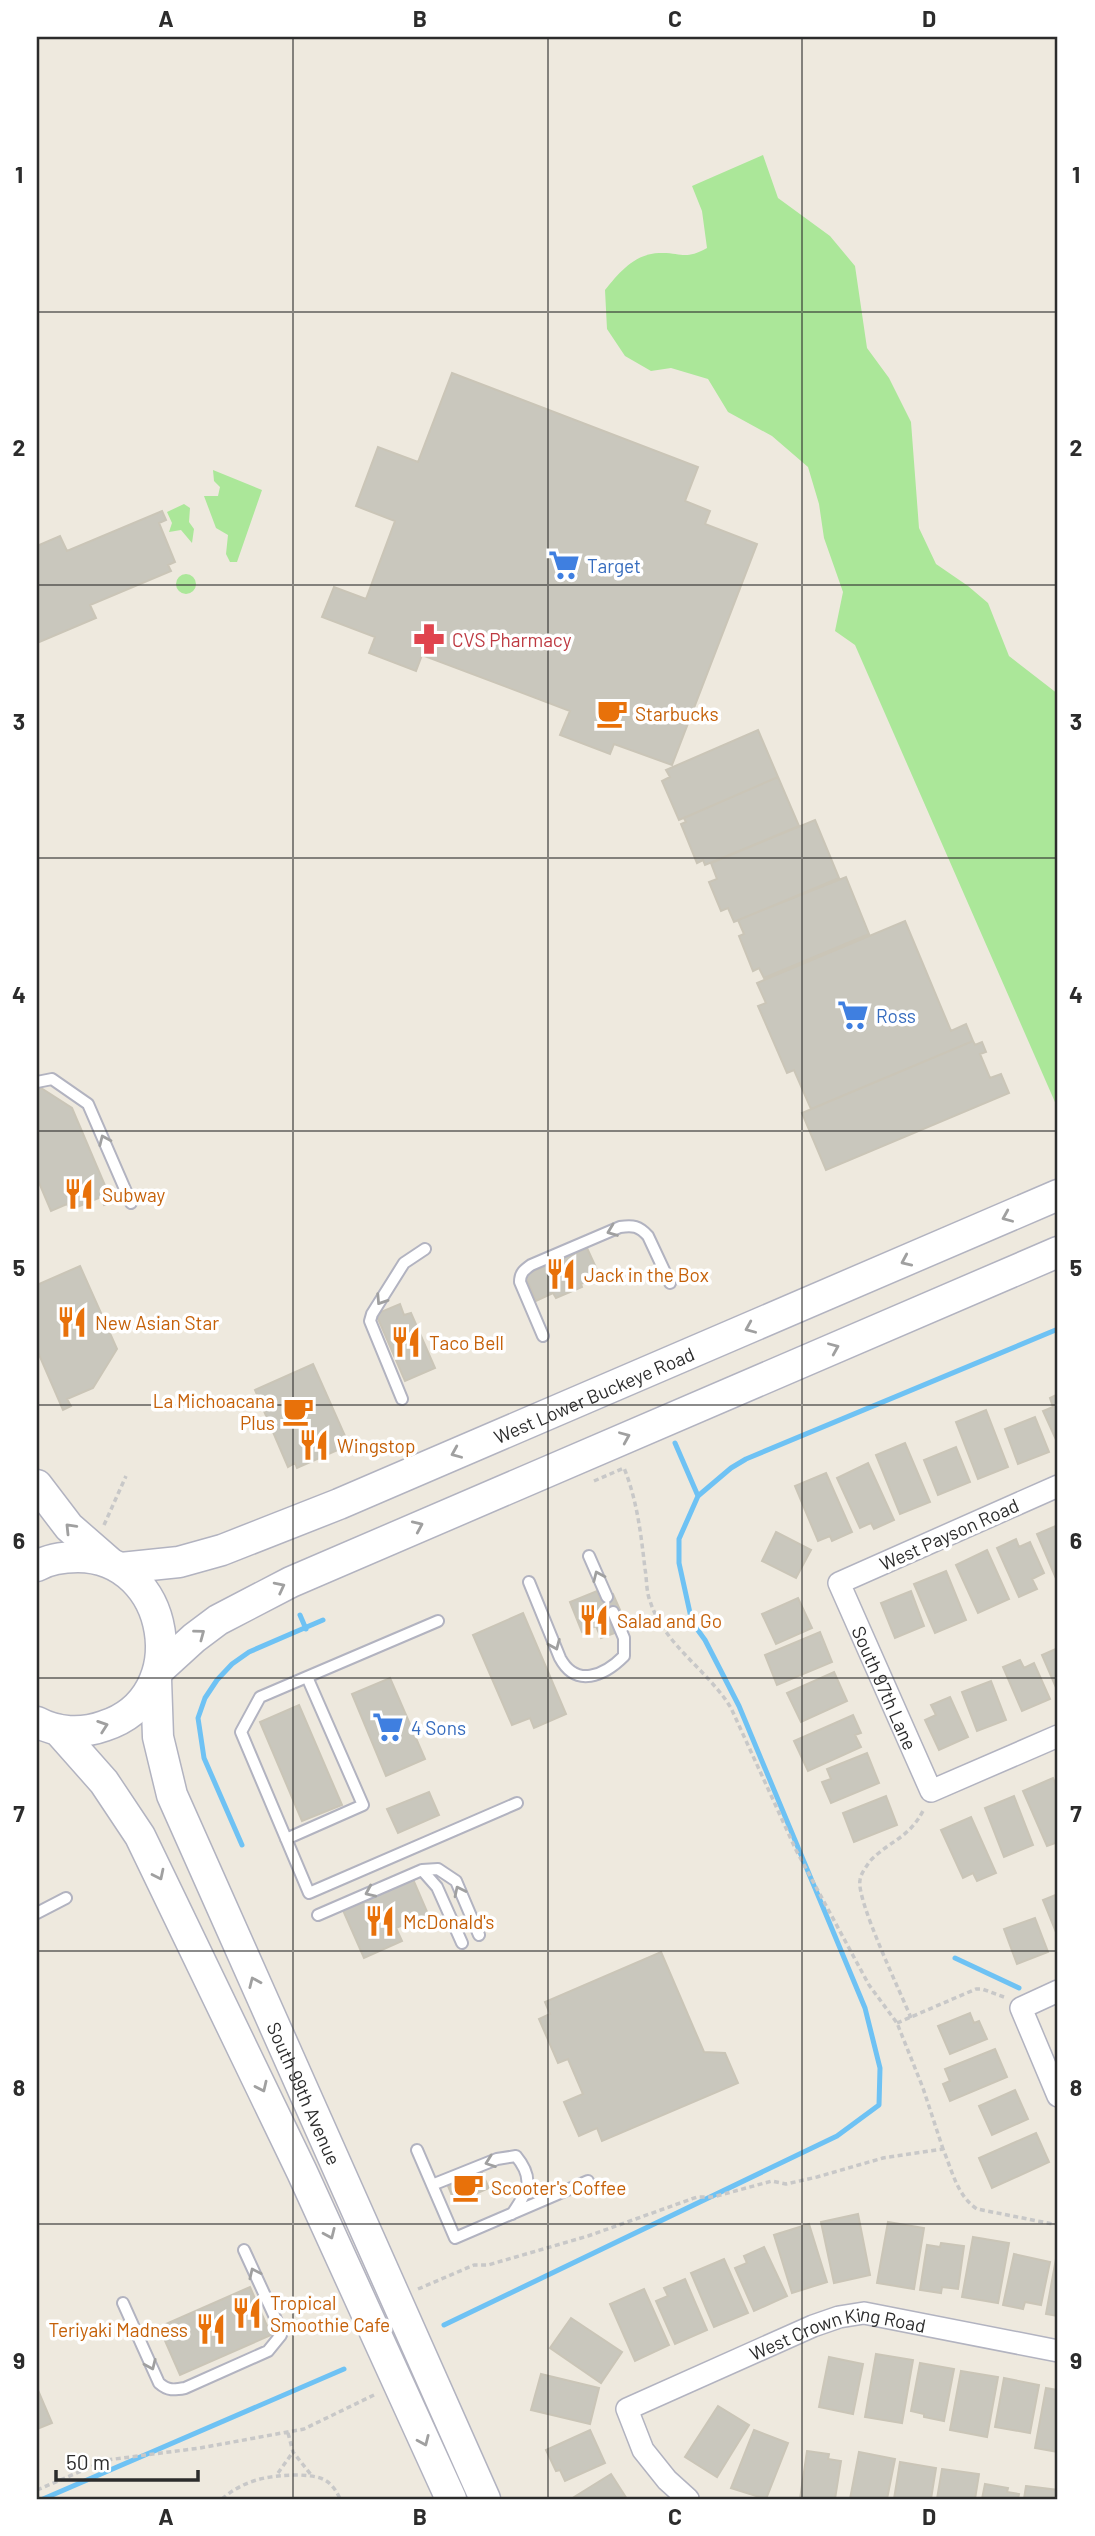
<svg xmlns="http://www.w3.org/2000/svg" width="1095" height="2536" font-family="Barlow,sans-serif">
<style>
.green{fill:#abe799}
.lines{fill:none;stroke-linecap:round;stroke-linejoin:round}
.stream{stroke:#6ec2f4;stroke-width:5}
.building{fill:#c9c7bd;stroke:#cac5b7;stroke-width:2}
.lane-casing{stroke:#b2b3c0;stroke-width:14}
.street-casing{stroke:#b2b3c0;stroke-width:24}
.secondary-casing{stroke:#b2b3c0;stroke-width:33}
.path{stroke:#c8c8c8;stroke-width:3.5;stroke-dasharray:5 3.5;stroke-linecap:butt}
.lane{stroke:#fff;stroke-width:10}
.street{stroke:#fff;stroke-width:21}
.secondary{stroke:#fff;stroke-width:30}
.oneway{stroke:#a0a0a0}
.grid{fill:none;stroke:#2c2c2c;stroke-width:2;stroke-opacity:0.55}
.labels{text-anchor:middle;dominant-baseline:central;stroke-width:7;stroke-linejoin:round;paint-order:stroke}
.shop-label{font-size:19px;fill:#366cbe;stroke:#fff;text-anchor:start}
.health-label{font-size:19px;fill:#be3a42;stroke:#fff;text-anchor:start}
.food-label{font-size:19px;fill:#c56008;stroke:#fff;text-anchor:start}
.street-label{font-size:19px;fill:#2c2c2c;stroke:#fff}
.neatline{fill:none;stroke:#2c2c2c;stroke-width:2.5}
.grid-label{font-size:23px;text-anchor:middle;font-weight:bold;fill:#2c2c2c}
</style>
<rect width="100%" height="100%" fill="#eee9de"/>
<path class="green" d="M763,155L778,198L830,236L855,266L867,348L889,378L911,422L919,528L936,564L968,586L988,603L1009,656L1058,694V1109L855,645L835,631L843,592L824,538L819,504L808,467L772,436L728,412L708,379L671,368L651,371L625,356L607,329L605,290C619,273 634,254 659,253C682,252 683,261 707,248L702,211L692,186Z
M213,470L262,490L237,562H230L226,554L228,535L216,528L204,496H218L220,487L214,481Z
M184,504L190,508L189,522L194,529L192,543L181,530L169,532L172,523L167,512Z
M176 584a10 10 0 1 1 20 0a10 10 0 1 1-20 0Z"/>
<g class="lines">
<path class="stream" d="M675,1443L698,1496
M300,1615L306,1629
M242,1845L204,1758L198,1718L205,1698L217,1680L232,1664L249,1652L323,1620
M955,1958L1019,1988
M444,2325L837,2136L879,2105L880,2068L865,2008L739,1706L705,1640L692,1622L679,1563V1539L698,1496L731,1468L746,1459L1058,1329
M43,2499L344,2369"/>
</g>
<path class="building" d="M452,373L698,467L685,501L710,511L705,524L757,544L672,765L614,744L610,754L560,735L570,711L422,655L416,671L369,653L375,637L322,617L334,587L366,599L395,521L356,506L378,447L418,462Z
M162,511L166,520L159,523L175,562L168,565L171,571L90,605L96,618L37,643V546L60,536L67,551Z
M758,730L778,777L679,820L662,781L670,777L666,770Z
M778,777L799,826L705,865L703,860L697,863L681,824L686,822L684,818Z
M815,820L839,878L734,922L728,908L721,911L709,882L717,879L711,863Z
M846,877L869,934L764,978L759,968L753,971L739,936L744,934L738,920Z
M905,921L951,1031L966,1024L973,1041L811,1109L794,1070L787,1073L758,1006L766,1003L757,983Z
M973,1041L975,1045L982,1042L986,1052L980,1054L990,1078L1001,1074L1009,1093L826,1170L802,1113Z
M38,1086L72,1108L112,1202L104,1205L101,1197L70,1210L67,1204L51,1211L37,1178Z
M587,1248L598,1272L591,1275L593,1279L581,1284L582,1287L556,1298L553,1293L536,1301L525,1275Z
M80,1266L117,1349L93,1388L67,1399L71,1406L63,1410L37,1350V1285Z
M400,1304L404,1315L411,1313L435,1368L405,1381L376,1314Z
M313,1364L349,1445L297,1468L295,1463L288,1467L255,1390Z
M1058,1394V1444L1043,1411L1053,1407L1050,1398Z
M986,1410L1008,1467L978,1479L956,1422Z
M1035,1417L1049,1452L1018,1464L1005,1429Z
M905,1443L930,1502L900,1514L876,1455Z
M956,1447L970,1482L938,1495L924,1460Z
M868,1463L894,1520L874,1529L871,1523L860,1528L837,1478Z
M826,1473L852,1532L832,1541L830,1536L818,1541L795,1486Z
M1058,1525V1583L1037,1534Z
M776,1532L811,1550L796,1578L762,1561Z
M1016,1539L1019,1547L1030,1542L1044,1573L1032,1579L1037,1589L1019,1597L997,1548Z
M987,1550L1009,1599L978,1613L956,1565Z
M946,1571L966,1620L935,1633L914,1584Z
M597,1591L600,1600L613,1594L620,1610L608,1614L615,1633L601,1638L596,1626L582,1632L570,1602Z
M911,1591L924,1626L895,1638L881,1603Z
M798,1598L812,1628L776,1644L762,1614Z
M523,1613L566,1714L534,1728L530,1718L512,1725L473,1635Z
M820,1632L832,1662L777,1685L765,1655Z
M1058,1648V1692L1042,1655Z
M1020,1660L1024,1668L1034,1663L1050,1699L1022,1711L1003,1667Z
M834,1672L847,1701L801,1722L787,1693Z
M390,1678L425,1759L386,1776L352,1694Z
M991,1681L1006,1720L977,1731L962,1692Z
M950,1697L968,1737L939,1750L925,1720L936,1715L931,1705Z
M299,1705L342,1805L302,1821L260,1722Z
M853,1715L861,1733L855,1735L861,1747L808,1771L794,1741Z
M867,1753L879,1783L831,1803L822,1782L831,1779L827,1769Z
M1053,1778L1058,1790V1842L1047,1846L1023,1791Z
M429,1792L439,1815L398,1833L387,1809Z
M886,1796L897,1825L854,1842L843,1813Z
M1014,1796L1033,1845L1004,1857L985,1808Z
M971,1817L996,1873L977,1881L973,1873L963,1878L941,1830Z
M412,1877L428,1914L396,1928L402,1941L364,1958L342,1908Z
M1058,1894V1937L1043,1900Z
M1035,1918L1048,1952L1017,1964L1004,1929Z
M661,1952L704,2052L725,2053L738,2083L602,2141L597,2128L579,2136L564,2102L583,2094L568,2059L558,2063L539,2019L550,2014L545,2002Z
M970,2013L974,2023L979,2021L987,2039L950,2054L938,2026Z
M995,2049L1007,2077L950,2101L943,2084L950,2081L945,2069Z
M1015,2090L1028,2119L992,2135L979,2106Z
M1036,2133L1049,2162L992,2188L979,2158Z
M481,2171L489,2188L455,2203L448,2186Z
M858,2214L870,2275L834,2283L821,2222Z
M888,2222L924,2228L914,2289L877,2283Z
M809,2224L827,2282L792,2293L774,2235Z
M973,2237L1009,2243L998,2303L962,2297Z
M941,2243L964,2246L958,2289L942,2287L941,2293L920,2290L927,2245L940,2247Z
M764,2247L787,2296L754,2311L735,2268L747,2263L744,2256Z
M1057,2253H1058V2316L1046,2314Z
M1014,2254L1050,2262L1041,2305L1025,2302L1023,2309L1003,2305Z
M724,2259L748,2313L714,2327L691,2273Z
M685,2279L707,2330L675,2344L656,2301L668,2296L664,2288Z
M250,2287L271,2335L180,2375L159,2327Z
M644,2289L669,2345L635,2361L610,2304Z
M571,2318L622,2352L601,2383L550,2348Z
M876,2354L913,2360L902,2423L865,2417Z
M829,2357L863,2364L853,2414L819,2407Z
M920,2363L954,2369L944,2421L924,2417V2414L911,2411Z
M961,2371L998,2377L987,2437L950,2430Z
M541,2374L599,2388L590,2424L531,2410Z
M1004,2378L1039,2385L1030,2433L995,2427Z
M37,2388L52,2423L37,2429Z
M1046,2388L1058,2390V2452L1035,2448Z
M718,2406L749,2425L717,2477L685,2457Z
M590,2430L605,2463L565,2481L560,2470L556,2471L546,2450Z
M754,2430L788,2443L766,2499L731,2488Z
M807,2451L829,2454L828,2459L841,2461L835,2499H800Z
M859,2452L895,2459L887,2499H850Z
M900,2462L936,2468L931,2499H894Z
M942,2469L979,2474L975,2499H937Z
M611,2474L627,2499H571Z
M985,2484L1008,2488L1007,2492L1019,2494L1018,2499H982Z
M1026,2486L1058,2490V2499H1024Z"/>
<g class="lines">
<defs>
<path id="lane" d="M37,1082L52,1079L88,1104L131,1203
M543,1336L520,1282C520,1273 524,1270 531,1265L620,1227C633,1225 639,1226 648,1236L670,1283
M402,1399L370,1321L372,1314L404,1263L425,1249
M589,1556L607,1597
M529,1582L560,1658C576,1688 604,1676 624,1656V1638L613,1612
M438,1621L260,1697L241,1732L309,1893L517,1803
M286,1839L363,1805L307,1677
M422,1870L437,1887L462,1943
M37,1913L66,1898
M318,1915L422,1870L438,1869L456,1881L479,1935
M417,2150L455,2238L588,2181
M432,2185L497,2159L516,2156C535,2179 528,2191 512,2214
M123,2303L159,2383C168,2391 174,2390 185,2388L268,2351L281,2335L279,2326L244,2250"/>
<g id="street">
<path id="s1" d="M1058,1486L839,1583L931,1791L1058,1736"/>
<path d="M1058,1991L1021,2008L1058,2096"/>
<path id="s2" d="M688,2499L667,2480L643,2450L627,2409L813,2326L839,2317L864,2313L1058,2351"/>
</g>
<g id="secondary">
<path d="M37,1485L69,1527L108,1561"/>
<path d="M37,1566C49,1559 64,1557 78,1557C170,1557 195,1697 104,1726C82,1734 57,1733 37,1722"/>
<path id="s3" d="M121,1568L179,1562L222,1550L339,1504L1058,1195"/>
<path d="M160,1669L194,1638L218,1620L291,1582L1058,1252"/>
<path id="s4" d="M156,1679L158,1737L172,1795L485,2499"/>
<path d="M58,1730L104,1782L140,1836L302,2172L451,2499"/>
</g>
</defs>
<use href="#lane" class="lane-casing"/>
<use href="#street" class="street-casing"/>
<use href="#secondary" class="secondary-casing"/>
<path class="path" d="M594,1481L624,1468C637,1500 641,1534 645,1569C647,1579 646,1591 650,1601C664,1645 708,1670 731,1708L796,1850L869,1985L897,2023L923,2088L943,2149
M104,1525L126,1476
M911,2018C901,1993 856,1900 860,1880C861,1873 866,1867 870,1861C890,1840 909,1839 924,1809
M897,2023L976,1989H982L1004,1997
M418,2289L474,2265H488L588,2236L697,2197H713L772,2181L786,2184L817,2177L883,2158L943,2149C952,2170 957,2196 977,2209L1058,2225
M288,2433L293,2452L312,2476
M278,2473L293,2452
M37,2490L107,2460L200,2448L304,2429L376,2394
M222,2499C245,2479 270,2475 300,2475C311,2476 323,2476 331,2485C335,2489 338,2494 340,2499"/>
<use href="#lane" class="lane"/>
<use href="#street" class="street"/>
<use href="#secondary" class="secondary"/>
</g>
<defs><path id="oneway-chevron" d="M-2-3.5L2.5 0L-2 3.5" fill="none" stroke-width="1.6" stroke-linecap="round" stroke-linejoin="round" transform="scale(1.75)"/></defs>
<g class="oneway">
<use href="#oneway-chevron" transform="translate(104 1140) rotate(-114)"/>
<use href="#oneway-chevron" transform="translate(1007 1217) rotate(157)"/>
<use href="#oneway-chevron" transform="translate(612 1231) rotate(159)"/>
<use href="#oneway-chevron" transform="translate(906 1261) rotate(156)"/>
<use href="#oneway-chevron" transform="translate(381 1300) rotate(123)"/>
<use href="#oneway-chevron" transform="translate(750 1328) rotate(157)"/>
<use href="#oneway-chevron" transform="translate(834 1348) rotate(-23)"/>
<use href="#oneway-chevron" transform="translate(625 1437) rotate(-23)"/>
<use href="#oneway-chevron" transform="translate(456 1453) rotate(157)"/>
<use href="#oneway-chevron" transform="translate(418 1526) rotate(-24)"/>
<use href="#oneway-chevron" transform="translate(70 1528) rotate(-134)"/>
<use href="#oneway-chevron" transform="translate(598 1576) rotate(-114)"/>
<use href="#oneway-chevron" transform="translate(280 1587) rotate(-27)"/>
<use href="#oneway-chevron" transform="translate(200 1634) rotate(-37)"/>
<use href="#oneway-chevron" transform="translate(555 1645) rotate(67)"/>
<use href="#oneway-chevron" transform="translate(103 1726) rotate(-19)"/>
<use href="#oneway-chevron" transform="translate(159 1875) rotate(64)"/>
<use href="#oneway-chevron" transform="translate(459 1891) rotate(-116)"/>
<use href="#oneway-chevron" transform="translate(370 1892) rotate(156)"/>
<use href="#oneway-chevron" transform="translate(254 1982) rotate(-114)"/>
<use href="#oneway-chevron" transform="translate(262 2087) rotate(65)"/>
<use href="#oneway-chevron" transform="translate(490 2162) rotate(160)"/>
<use href="#oneway-chevron" transform="translate(330 2234) rotate(66)"/>
<use href="#oneway-chevron" transform="translate(254 2273) rotate(-115)"/>
<use href="#oneway-chevron" transform="translate(151 2365) rotate(66)"/>
<use href="#oneway-chevron" transform="translate(424 2441) rotate(66)"/>
</g>
<path class="grid" d="M293,37V2499M548,37V2499M802,37V2499M37,312H1058M37,585H1058M37,858H1058M37,1131H1058M37,1405H1058M37,1678H1058M37,1951H1058M37,2224H1058"/>
<defs>
<symbol id="supermarket-bare" viewBox="-9 -9 18 18"><path d="M-6-5.5h2.5l.6 2H6L4.5 2H-2.5L-4.4-4H-6ZM-1.5 3.2a1.3 1.3 0 1 0 .1 0ZM3 3.2a1.3 1.3 0 1 0 .1 0Z" fill="#3f7fe0" stroke="#fff" stroke-width="2.5" paint-order="stroke"/></symbol>
<symbol id="pharmacy-bare" viewBox="-9 -9 18 18"><path d="M-2-6h4v4h4v4h-4v4h-4v-4h-4v-4h4Z" fill="#e0444e" stroke="#fff" stroke-width="2.5" paint-order="stroke"/></symbol>
<symbol id="cafe-bare" viewBox="-9 -9 18 18"><path d="M-5.5-4.5H6V0H3Q3 3.5 0 3.5H-2.5Q-5.5 3.5-5.5 0ZM3-3.2v2h1.7v-2ZM-6 4.5H4V6H-6Z" fill="#e8710a" stroke="#fff" stroke-width="2.5" paint-order="stroke"/></symbol>
<symbol id="restaurant-bare" viewBox="-9 -9 18 18"><path d="M-5-6h1v4h1v-4h1v4h1v-4h1v5L-1.5 .5V6h-2V.5L-5-1ZM5-6V6H3V1.5H1.5Q1.5-4 5-6Z" fill="#e8710a" stroke="#fff" stroke-width="2.5" paint-order="stroke"/></symbol>
</defs>
<g fill-rule="evenodd">
<use href="#supermarket-bare" x="542" y="543" width="44" height="44"/>
<use href="#pharmacy-bare" x="407" y="617" width="44" height="44"/>
<use href="#cafe-bare" x="590" y="691" width="44" height="44"/>
<use href="#supermarket-bare" x="831" y="993" width="44" height="44"/>
<use href="#restaurant-bare" x="57" y="1172" width="44" height="44"/>
<use href="#restaurant-bare" x="539" y="1252" width="44" height="44"/>
<use href="#restaurant-bare" x="50" y="1300" width="44" height="44"/>
<use href="#restaurant-bare" x="384" y="1320" width="44" height="44"/>
<use href="#cafe-bare" x="276" y="1389" width="44" height="44"/>
<use href="#restaurant-bare" x="292" y="1423" width="44" height="44"/>
<use href="#restaurant-bare" x="572" y="1598" width="44" height="44"/>
<use href="#supermarket-bare" x="366" y="1705" width="44" height="44"/>
<use href="#restaurant-bare" x="358" y="1899" width="44" height="44"/>
<use href="#cafe-bare" x="446" y="2165" width="44" height="44"/>
<use href="#restaurant-bare" x="225" y="2291" width="44" height="44"/>
<use href="#restaurant-bare" x="189" y="2307" width="44" height="44"/>
</g>
<g class="labels">
<g class="shop-label">
<text x="587" y="565">Target</text>
<text x="876" y="1015">Ross</text>
<text x="411" y="1727">4 Sons</text>
</g>
<g class="health-label">
<text x="452" y="639">CVS Pharmacy</text>
</g>
<g class="food-label">
<text x="635" y="713">Starbucks</text>
<text x="102" y="1194">Subway</text>
<text x="584" y="1274">Jack in the Box</text>
<text x="95" y="1322">New Asian Star</text>
<text x="429" y="1342">Taco Bell</text>
<text x="275" y="1400" text-anchor="end">La Michoacana<tspan x="275" dy="22">Plus</tspan></text>
<text x="337" y="1445">Wingstop</text>
<text x="617" y="1620">Salad and Go</text>
<text x="403" y="1921">McDonald's</text>
<text x="491" y="2187">Scooter's Coffee</text>
<text x="270" y="2302">Tropical<tspan x="270" dy="22">Smoothie Cafe</tspan></text>
<text x="188" y="2329" text-anchor="end">Teriyaki Madness</text>
</g>
<g class="street-label">
<text stroke="none"><textPath href="#s3" startOffset="506">West Lower Buckeye Road</textPath></text>
<text transform="translate(949 1534) rotate(-24)">West Payson Road</text>
<text stroke="none"><textPath href="#s1" startOffset="354">South 97th Lane</textPath></text>
<text stroke="none"><textPath href="#s4" startOffset="444">South 99th Avenue</textPath></text>
<text stroke="none"><textPath href="#s2" startOffset="338">West Crown King Road</textPath></text>
</g>
</g>
<rect width="1095" height="2536" fill="none" stroke="#ffffff" stroke-width="77"/>
<path d="M56 2470v10h142v-10" fill="none" stroke="#2c2c2c" stroke-width="3.5"/>
<text x="66" y="2470" font-size="21" fill="#2c2c2c" stroke="#ffffff" stroke-width="5" paint-order="stroke">50 m</text>
<rect x="38" y="38" width="1018" height="2460" class="neatline"/>
<g class="grid-label">
<text x="166" y="27">A</text>
<text x="420" y="27">B</text>
<text x="675" y="27">C</text>
<text x="929" y="27">D</text>
<text x="19" y="183">1</text>
<text x="1076" y="183">1</text>
<text x="19" y="456">2</text>
<text x="1076" y="456">2</text>
<text x="19" y="730">3</text>
<text x="1076" y="730">3</text>
<text x="19" y="1003">4</text>
<text x="1076" y="1003">4</text>
<text x="19" y="1276">5</text>
<text x="1076" y="1276">5</text>
<text x="19" y="1549">6</text>
<text x="1076" y="1549">6</text>
<text x="19" y="1822">7</text>
<text x="1076" y="1822">7</text>
<text x="19" y="2096">8</text>
<text x="1076" y="2096">8</text>
<text x="19" y="2369">9</text>
<text x="1076" y="2369">9</text>
<text x="166" y="2525">A</text>
<text x="420" y="2525">B</text>
<text x="675" y="2525">C</text>
<text x="929" y="2525">D</text>
</g>
</svg>
